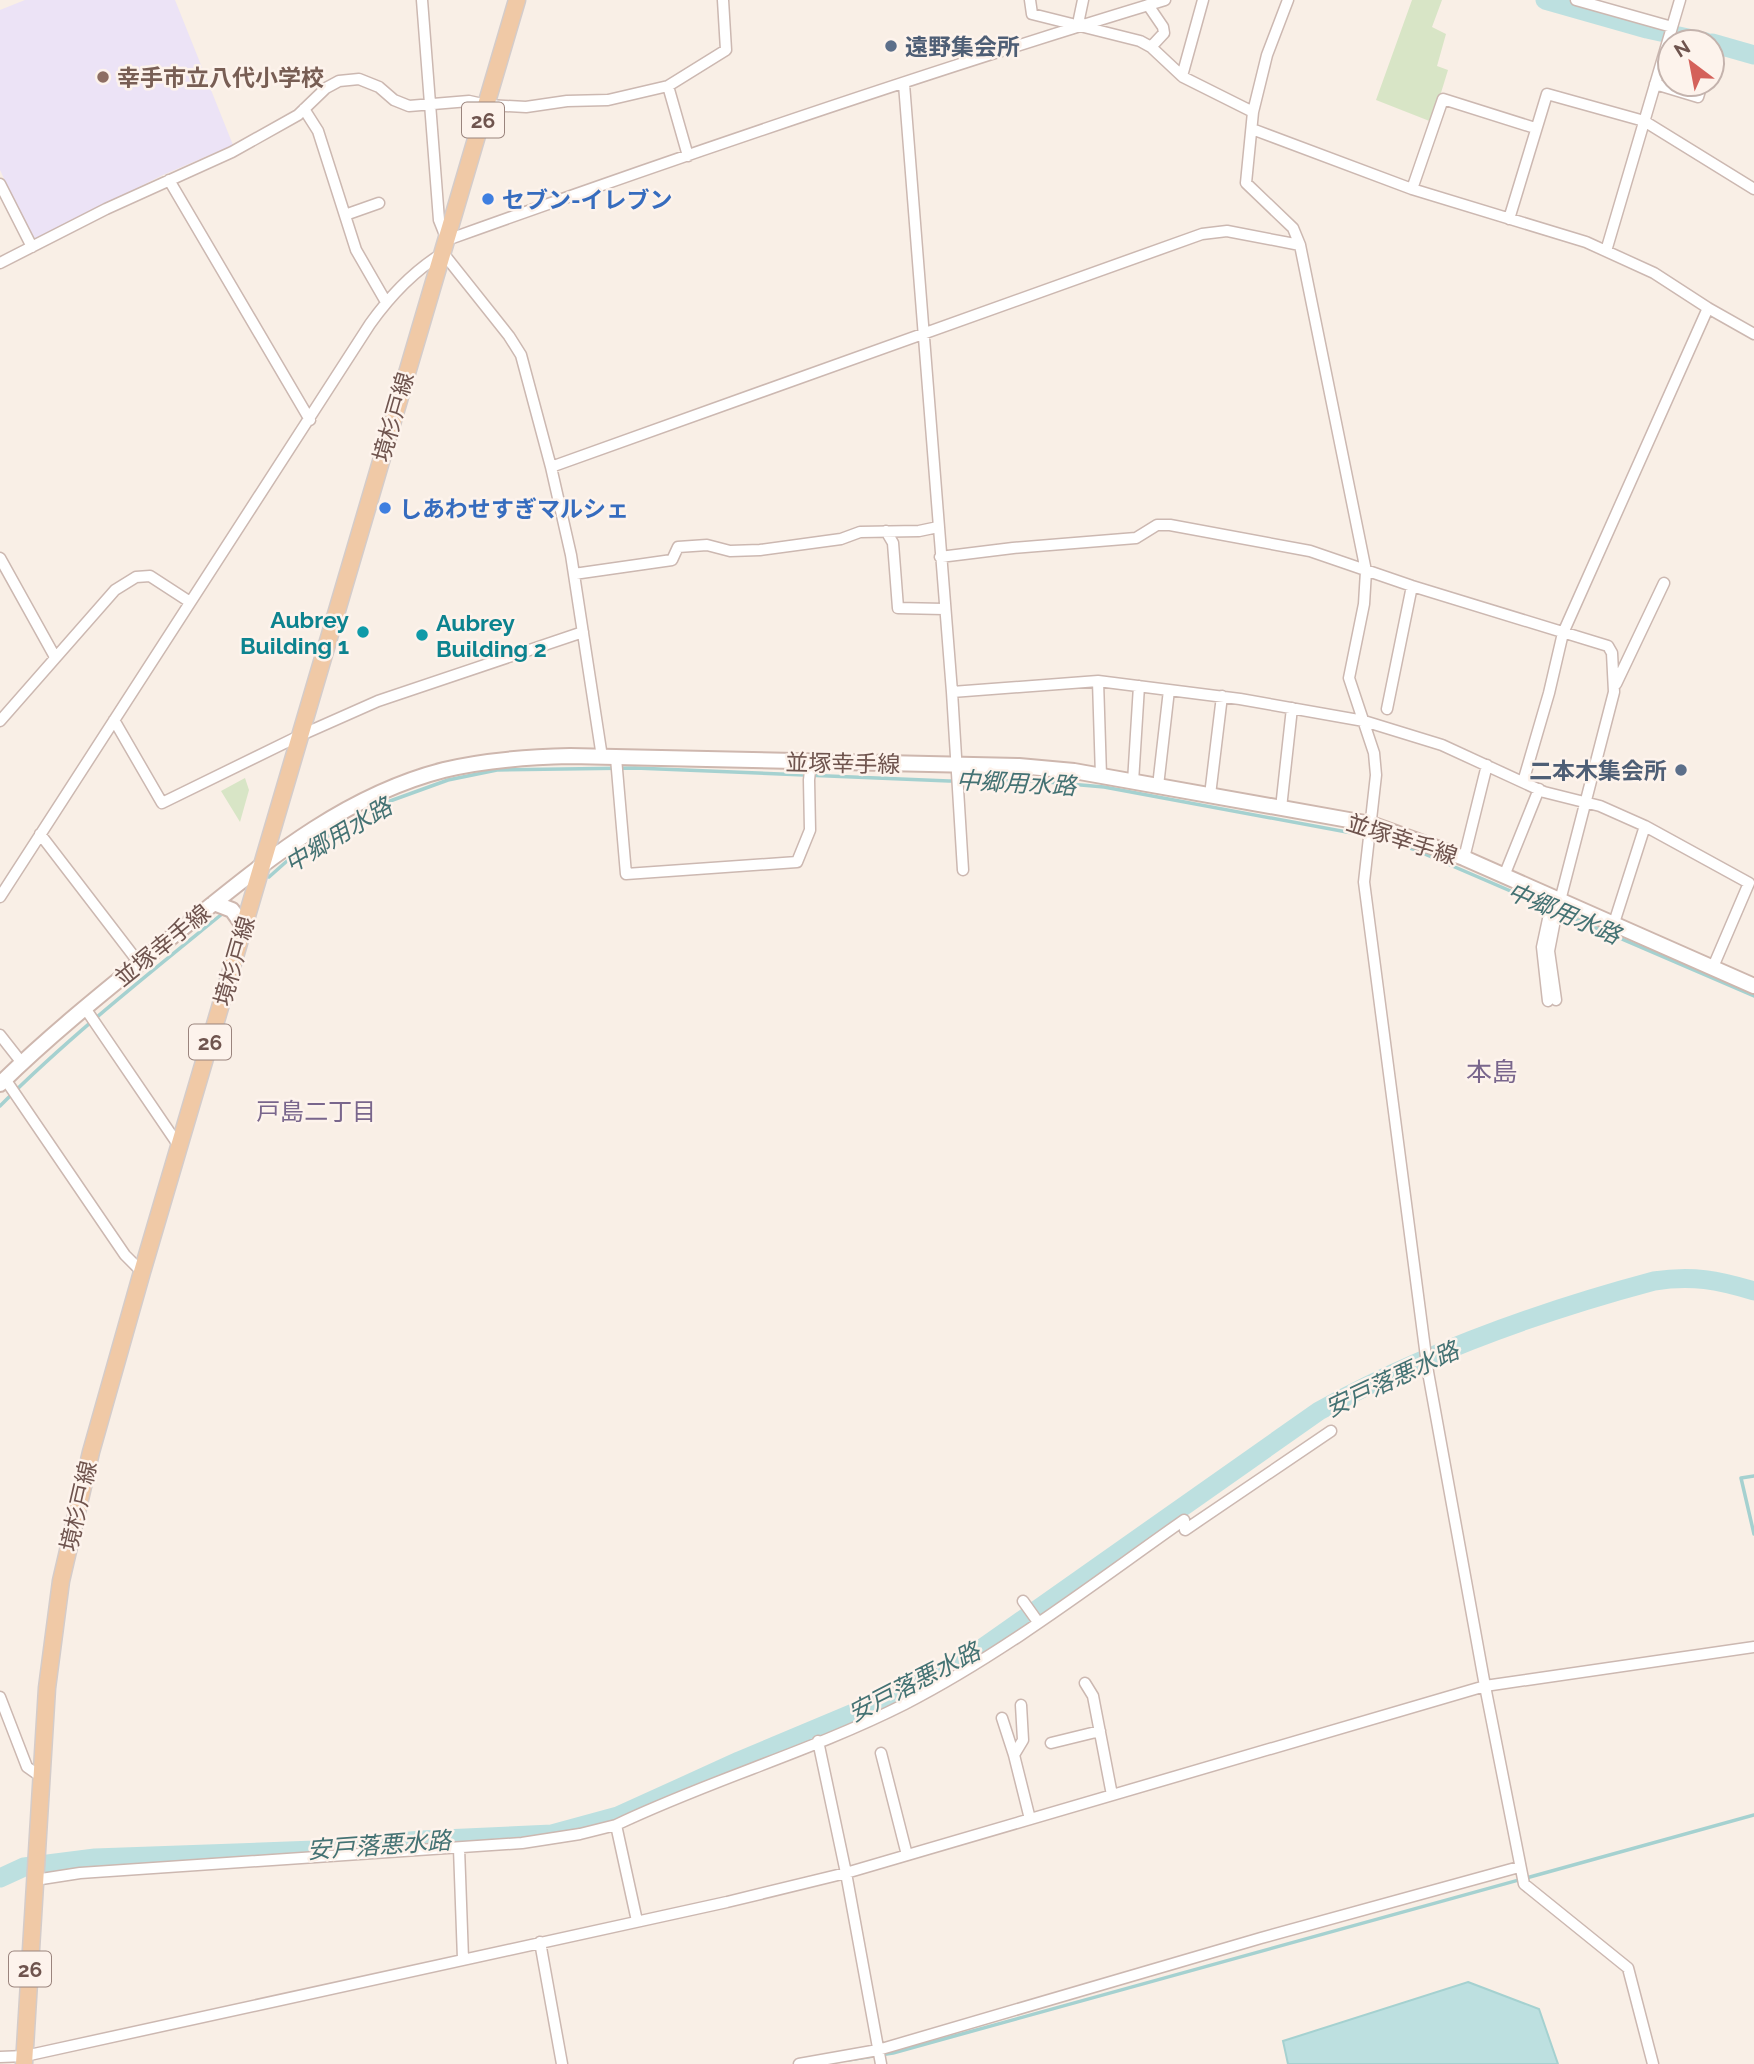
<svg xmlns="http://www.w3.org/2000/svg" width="1754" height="2064" font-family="Raleway,'Noto Sans JP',sans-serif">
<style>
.education{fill:#ece3f6}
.green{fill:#d8e5c6}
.water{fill:#bde0e0;stroke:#a5d1d0;stroke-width:2}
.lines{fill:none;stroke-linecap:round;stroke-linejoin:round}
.stream{stroke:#a5d1d0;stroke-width:3.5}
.river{stroke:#bde0e0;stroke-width:19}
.minor-casing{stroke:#ccb8b1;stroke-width:13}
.secondary-casing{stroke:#ceb7ae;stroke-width:18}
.primary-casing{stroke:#d4ccca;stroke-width:19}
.minor{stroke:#fff;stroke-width:10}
.secondary{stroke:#fff;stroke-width:14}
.primary{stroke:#f0c9a6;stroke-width:16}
.service-dot{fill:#5c6f8a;stroke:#fdf3ec;stroke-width:2.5}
.education-dot{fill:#8d6e63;stroke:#fdf3ec;stroke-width:2.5}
.shop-dot{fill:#3f7fe0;stroke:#fdf3ec;stroke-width:2.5}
.culture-dot{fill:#0f9aa8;stroke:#fdf3ec;stroke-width:2.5}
.labels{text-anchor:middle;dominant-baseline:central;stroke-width:5;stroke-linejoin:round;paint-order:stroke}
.shield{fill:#fdf3ec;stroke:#9a847d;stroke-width:2}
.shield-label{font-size:21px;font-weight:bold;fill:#6f544e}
.service-label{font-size:23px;font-weight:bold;fill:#4e5e75;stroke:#fdf3ec;text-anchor:start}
.education-label{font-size:23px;font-weight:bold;fill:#785e54;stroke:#fdf3ec;text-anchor:start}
.shop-label{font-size:23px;font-weight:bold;fill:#366cbe;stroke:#fdf3ec;text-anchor:start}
.street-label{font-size:23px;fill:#6f544e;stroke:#fdf3ec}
.culture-label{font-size:23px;font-weight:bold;fill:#0d838f;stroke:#fdf3ec;text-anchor:end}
.water-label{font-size:24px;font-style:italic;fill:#447273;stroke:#fdf3ec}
.neighbourhood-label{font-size:24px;fill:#79668c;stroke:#fdf3ec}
.quarter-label{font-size:26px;fill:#79668c;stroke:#fdf3ec}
</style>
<rect width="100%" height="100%" fill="#f9efe6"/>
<path class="education" d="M25,0H175L233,145L163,175L33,240L0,170V10Z"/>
<path class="green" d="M1412,0H1442L1432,27L1446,34L1437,66L1448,70L1432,122L1376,100Z
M245,778L249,790L240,822L221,791Z"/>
<path class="water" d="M1468,1982L1539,2009L1558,2064H1288L1283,2041Z"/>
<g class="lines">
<path class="stream" d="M269,877L287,861L379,805L448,780L497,770L635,768L949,781H1035L1104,787L1379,838L1413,849L1754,996
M0,1106C69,1037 146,976 222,914
M1754,1476L1741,1478L1754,1534
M848,2060L893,2053L1754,1815"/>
<path class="river" d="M1545,0L1647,29L1706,42
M1712,43L1754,55
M0,1878L24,1867L95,1858L315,1850L421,1840L552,1834L618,1816L739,1761L901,1693L978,1651L1319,1411C1424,1353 1538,1312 1654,1281C1692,1275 1718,1280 1754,1291"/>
<defs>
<path id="minor" d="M422,0L439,220L447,240C684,155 923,73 1165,0
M1030,0L1032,14L1140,41L1151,47L1183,77L1253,112
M1288,0L1267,55L1253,112L1246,183L1293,228L1300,245L1366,571L1364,604L1349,678L1374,753L1376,775L1364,882L1428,1372L1485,1686L1754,1647
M1576,0L1672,27
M1148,5L1163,27L1164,33L1151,47
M1081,25L1079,19L1083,0
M1182,76L1203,0
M904,84L952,692L963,870
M1655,84L1698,97L1702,84
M668,86L688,156
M304,109L318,131L356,250L386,302
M1252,129L1412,189L1586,242L1654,273L1708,308L1754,334
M169,180L310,420
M0,184L32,247
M1412,189L1443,99L1535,128
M345,215L379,203
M1509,219L1547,94L1644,121L1754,189
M1606,251L1680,0
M0,263L106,209L232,152L298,115L326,88L339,81L359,79L379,87L394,100L409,106L469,101L487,105L526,107L567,101L608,100L668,86L726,50L723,0
M551,467L1202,234L1227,231L1300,245
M886,531L893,543L898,608L944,609
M940,557L1013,548L1136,538L1157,525H1170L1310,551L1412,586L1608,646L1612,653L1614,692L1555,920L1549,951L1556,1000
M0,558L55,657
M574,574L672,560L678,547L707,545L730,551L760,550L841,539L860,532L919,531L938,527
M1098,681L1101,776
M1616,684L1664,583
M952,692L1098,681L1240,699L1364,721L1442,745L1544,792L1600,806L1645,826L1749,883L1713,967
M1387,709L1412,586
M114,720L162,803L299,736L378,701L583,632
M0,721L115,590L136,577L150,576L190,602
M616,758L626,874L797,862L810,830L809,780L811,762
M1133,782L1139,686
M1523,782L1549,693L1563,633L1708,308
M1158,786L1169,690
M1210,795L1222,696
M1281,808L1292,708
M40,834L139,963
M1464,858L1487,765
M1504,876L1539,789
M0,897L370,324C390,296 412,272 443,253L509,336L521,355L551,467L571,555L602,757
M1614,923L1645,826
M1548,1001L1542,947L1548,919L1555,920
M85,1008L179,1146
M0,1035L22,1063
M5,1079L125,1255L142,1272
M1023,1601L1038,1622
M1085,1683L1093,1696L1112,1795
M0,1697L27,1767L40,1776
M1021,1705L1023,1740L1014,1755L1030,1819
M1002,1718L1014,1755
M818,1741L846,1873L881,2064
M1051,1743L1100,1731
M881,1753L907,1855
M616,1825L637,1921
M459,1848L463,1959
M35,1880L80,1873L522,1843L580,1834L616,1825C710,1780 812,1751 905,1704C1004,1653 1093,1584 1184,1520L1185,1530L1331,1431
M540,1942L562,2064
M0,2057L25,2056L727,1902L846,1873L1485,1686L1524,1884L1628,1968L1653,2064
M799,2064L878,2050L1261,1938L1519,1867"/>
<path id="secondary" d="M214,903L232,910L244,927
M0,1084C54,1031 115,983 174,935C257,869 338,797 444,770C485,760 528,757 570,756L1019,766L1074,771L1371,824L1464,858L1754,986"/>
<path id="primary" d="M24,2064L47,1688L61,1581L91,1452L142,1272L517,0"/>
</defs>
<use href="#minor" class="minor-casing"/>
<use href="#secondary" class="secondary-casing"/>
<use href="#primary" class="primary-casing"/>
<use href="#minor" class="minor"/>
<use href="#secondary" class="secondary"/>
<use href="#primary" class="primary"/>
</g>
<g class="service-dot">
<circle cx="891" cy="46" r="7"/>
<circle cx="1681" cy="770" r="7"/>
</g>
<circle class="education-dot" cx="103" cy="77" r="7"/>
<g class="shop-dot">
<circle cx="488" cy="199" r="7"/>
<circle cx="385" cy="508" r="7"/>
</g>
<g class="culture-dot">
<circle cx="363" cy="632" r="7"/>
<circle cx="422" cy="635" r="7"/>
</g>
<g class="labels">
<g class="shield">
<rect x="462" y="102.5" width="42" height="35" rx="5"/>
<rect x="189" y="1024.5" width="42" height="35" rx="5"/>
<rect x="9" y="1951.5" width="42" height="35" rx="5"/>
</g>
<g class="shield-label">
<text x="483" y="120">26</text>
<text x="210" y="1042">26</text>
<text x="30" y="1969">26</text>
</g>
<g class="service-label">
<text x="905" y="46">遠野集会所</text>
<text x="1667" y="770" text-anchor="end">二本木集会所</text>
</g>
<g class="education-label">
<text x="117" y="77">幸手市立八代小学校</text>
</g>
<g class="shop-label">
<text x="502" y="199">セブン-イレブン</text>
<text x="399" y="508">しあわせすぎマルシェ</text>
</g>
<g class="street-label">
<text transform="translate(393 417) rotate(-74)">境杉戸線</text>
<text transform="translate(843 763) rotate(1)">並塚幸手線</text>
<text transform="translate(1402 839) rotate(18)">並塚幸手線</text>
<text transform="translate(162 945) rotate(-39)">並塚幸手線</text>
<text transform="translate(234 961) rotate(-74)">境杉戸線</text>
<text transform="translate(78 1506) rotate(-77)">境杉戸線</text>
</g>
<g class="culture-label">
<text x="349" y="619">Aubrey<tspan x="349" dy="26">Building 1</tspan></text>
<text x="436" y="622" text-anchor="start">Aubrey<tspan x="436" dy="26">Building 2</tspan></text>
</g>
<g class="water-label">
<text transform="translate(1016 783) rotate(3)">中郷用水路</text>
<text transform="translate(338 835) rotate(-31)">中郷用水路</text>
<text transform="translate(1564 913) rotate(23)">中郷用水路</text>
<text transform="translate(1392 1379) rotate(-25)">安戸落悪水路</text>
<text transform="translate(914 1682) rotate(-27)">安戸落悪水路</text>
<text transform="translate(379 1845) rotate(-4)">安戸落悪水路</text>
</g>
<g class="neighbourhood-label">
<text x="316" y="1111">戸島二丁目</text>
</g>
<g class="quarter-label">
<text x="1492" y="1072">本島</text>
</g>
</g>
<g transform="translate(1691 63) rotate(328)"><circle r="33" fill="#fdf3ec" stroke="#c4b3ad" stroke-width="2"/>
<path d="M0-5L12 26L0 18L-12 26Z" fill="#d4615a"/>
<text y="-10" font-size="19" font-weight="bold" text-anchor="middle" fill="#6f544e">N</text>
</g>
</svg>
